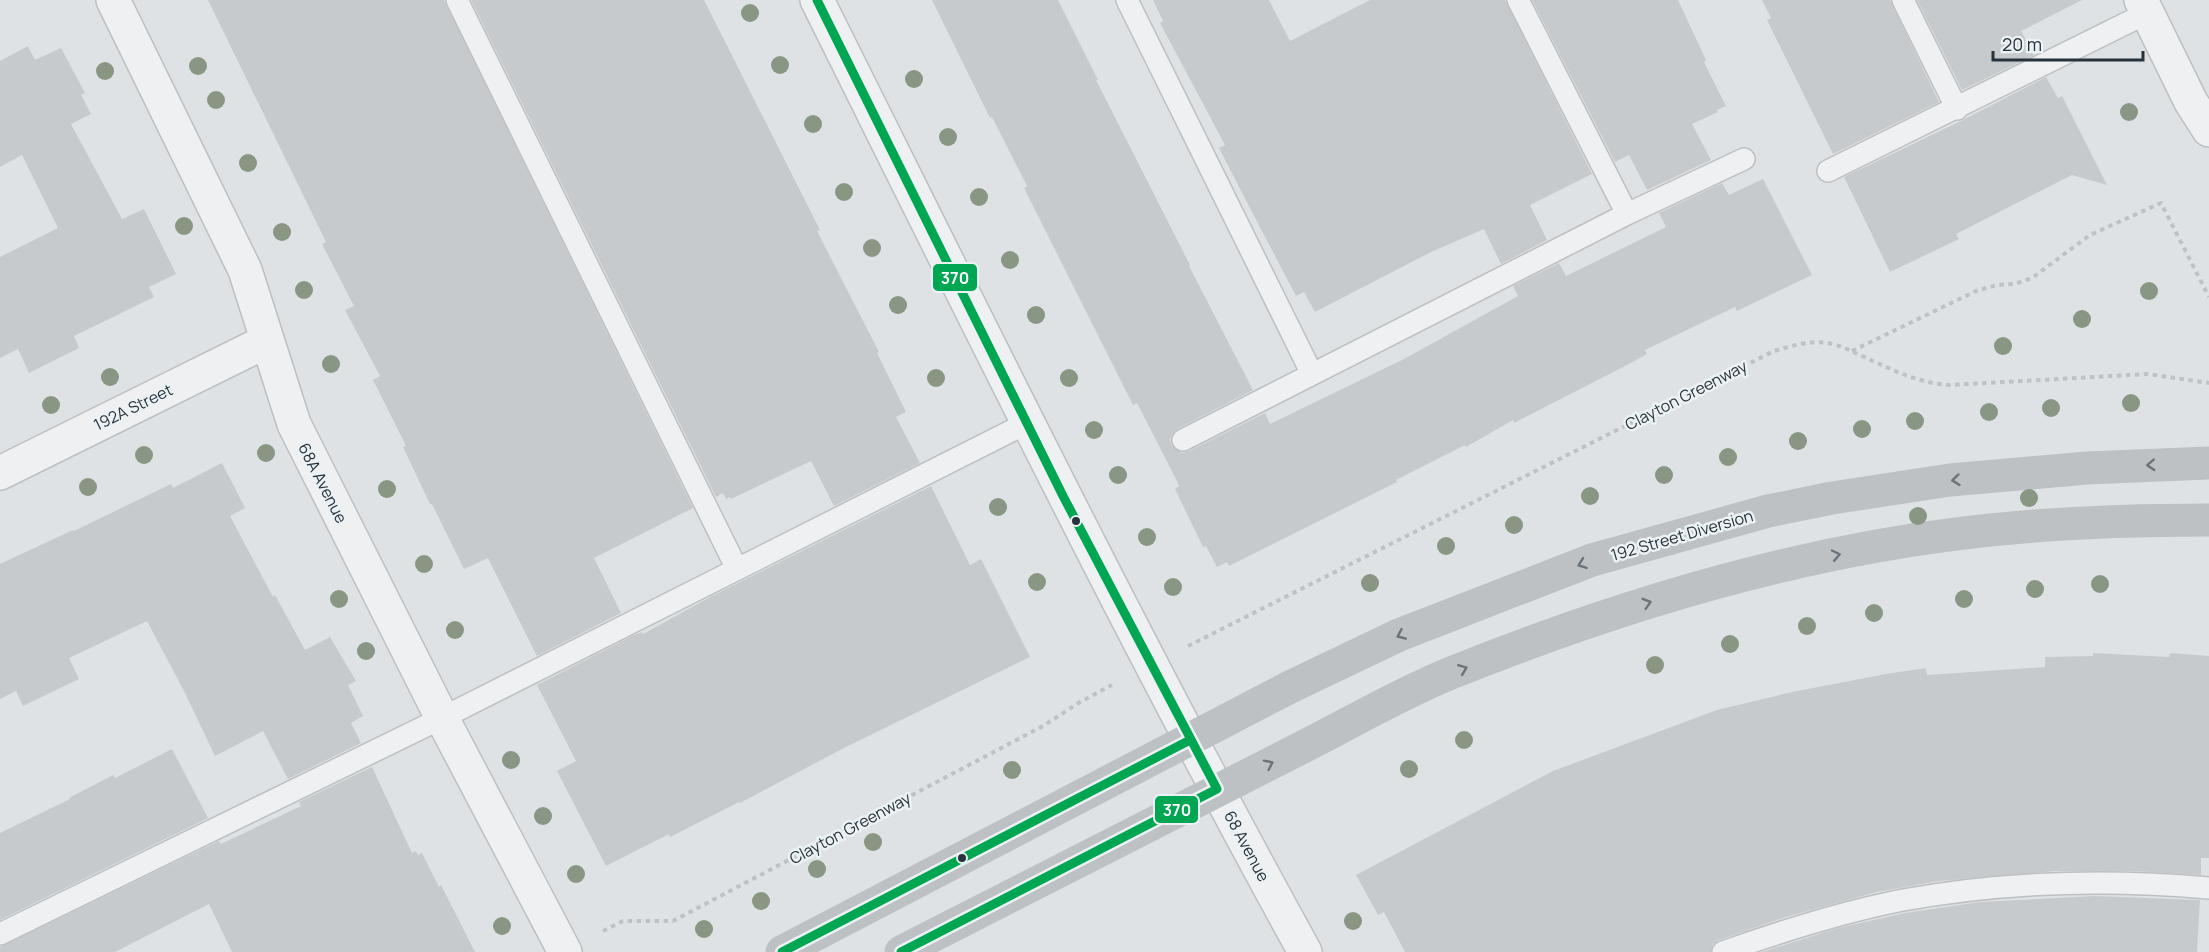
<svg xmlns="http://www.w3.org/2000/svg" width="2209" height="952" font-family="Manrope,sans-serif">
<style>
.building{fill:#c7cacc}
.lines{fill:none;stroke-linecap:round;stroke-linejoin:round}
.service-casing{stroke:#bdc0c2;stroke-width:24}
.minor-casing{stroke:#bdc0c2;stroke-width:36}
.tertiary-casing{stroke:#bdc0c2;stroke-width:36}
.path{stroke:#bec2c4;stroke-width:4;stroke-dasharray:4.5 4.5;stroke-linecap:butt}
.service{stroke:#eef0f1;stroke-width:21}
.minor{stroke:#eef0f1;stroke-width:33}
.tertiary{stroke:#eef0f1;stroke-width:33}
.secondary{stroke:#bdc1c4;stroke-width:33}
.bus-1-casing{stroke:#ecf1f4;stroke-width:14}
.bus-1{stroke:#00a651;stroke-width:9}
.tree{fill:#899684}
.oneway{stroke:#6a7379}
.bus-dot{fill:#27333c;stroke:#ecf1f4;stroke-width:2}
.labels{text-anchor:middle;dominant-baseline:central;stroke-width:5;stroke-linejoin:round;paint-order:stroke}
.street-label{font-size:16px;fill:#27333c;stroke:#ecf1f4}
.line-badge{stroke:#ecf1f4;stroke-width:2}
.badge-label{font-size:16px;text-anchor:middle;font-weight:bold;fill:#fff}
</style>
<rect width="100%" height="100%" fill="#dfe2e4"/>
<path class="building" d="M208,0H444L693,508L594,558L621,613L537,656L488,558L464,569L432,504H430L403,447L406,446L373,380L380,376L345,310L354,306L322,244L326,242Z
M471,0H704L820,230L817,231L879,352L877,353L906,412L896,417L920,463L834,506L811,461L731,499L730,497L726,499L723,493L716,497Z
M932,0H1058L1098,80H1096L1190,265L1189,266L1253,390L1177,429L1172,434L1170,440L1172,446L1182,453L1189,451L1265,413L1270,424L1404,359L1518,296L1513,286L1559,263L1566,276L1666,227L1659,213L1722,183L1729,195L1763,179L1812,275L1737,311L1735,307L1645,350L1647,354L1629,364L1514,423L1513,420L1466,447L1465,445L1396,480L1397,482L1229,566L1227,562L1217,567L1206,546L1203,547L1175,489L1179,486L1176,479L1137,403L1133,405L1024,188L1027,186L992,117L990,118Z
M1153,0H1269L1290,41L1370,0H1505L1592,174L1530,205L1547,240L1501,264L1484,229L1431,252L1315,312L1304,292L1296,296L1252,212L1219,148L1225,145L1160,23L1163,21Z
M1532,0H1678L1706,60L1704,62L1726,106L1717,110L1718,112L1692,124L1711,160L1647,190L1629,155L1615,162Z
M1762,0H1890L1939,102L1833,154L1767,20L1771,18Z
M1917,0H2082L2021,31L2034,55L1962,90Z
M28,46L35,60L61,48L85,93L81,95L91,114L71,124L122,219L144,209L176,274L149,287L154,297L74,336L79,348L29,373L18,349L0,358V257L58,228L22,155L0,167V61Z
M2046,77L2058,98L2062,96L2107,185L2072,175L1956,234L1959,239L1890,272L1844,177L1963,120Z
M222,463L245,508L230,516L273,597L275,595L305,650L330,637L356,681L348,685L363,716L351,723L361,743L288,779L263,731L215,756L184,691L147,621L69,658L79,679L23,706L16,691L0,699V564L73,530L74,531L171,484L173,488Z
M931,486L970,565L981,559L1030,657L844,748L740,803L739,802L670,837L669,834L606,866L557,771L576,761L537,685L632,636L642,632L643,634L712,596Z
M2093,653L2169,657L2170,653L2209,656V858H2201V875L2133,871H2056L1939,881L1877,892L1786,917L1719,940L1713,944L1711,952H1405L1384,912L1378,915L1356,875L1553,771L1717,710L1792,692L1886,674L1926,668L1927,675L2045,667V657L2093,656Z
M172,749L208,818L0,920V833L70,799L69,798L113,775L115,778Z
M372,767L412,853L416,851L418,855L422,853L439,887L441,885L475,952H232L209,904L115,952H0V947L219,841L221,844L301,806L299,802Z
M2095,896L2200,900L2197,952H1762L1838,928L1905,913L1980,902Z"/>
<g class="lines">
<defs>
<path id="service" d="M457,0L737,569
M1127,0L1312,374
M1518,0L1627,214
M1903,0L1957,109
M1828,171L2147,13
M1183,440L1627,214L1744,159
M0,934L442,718L1027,423
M1723,952C1782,931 1842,912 1903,900C2003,882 2109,879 2209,888"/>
<path id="minor" d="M113,0L245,270L294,424L442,718L565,952
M2141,0L2191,102L2209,130
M0,473L267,341"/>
<path id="tertiary" d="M817,0C976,319 1133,640 1305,952"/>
</defs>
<use href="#service" class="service-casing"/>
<use href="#minor" class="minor-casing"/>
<use href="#tertiary" class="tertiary-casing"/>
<path class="path" d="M1852,351L1976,291L1997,285L2015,284L2032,278L2090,235L2161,203L2209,297
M1188,646L1774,351C1791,346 1810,340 1828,343C1840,345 1851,351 1862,356C1891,369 1917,383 1949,385L2148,374L2209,383
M603,931L623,921H673L1043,726L1080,702L1112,685"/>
<use href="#service" class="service"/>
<use href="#minor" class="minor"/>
<use href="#tertiary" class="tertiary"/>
<path class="secondary" d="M782,952L1290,687L1399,635L1592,560L1768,511L1832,498L1950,480L2087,468L2209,463
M901,952C1032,885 1163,817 1295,751C1347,725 1397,695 1451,673C1615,607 1788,554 1964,533C2045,523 2127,520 2209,520"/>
<defs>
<path id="bus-1" d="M817,0L1063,496L1217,789L901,952
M782,952L1190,740"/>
</defs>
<use href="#bus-1" class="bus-1-casing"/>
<use href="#bus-1" class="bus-1"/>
</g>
<g class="tree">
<circle cx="750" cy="13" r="9"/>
<circle cx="780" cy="65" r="9"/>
<circle cx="198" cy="66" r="9"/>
<circle cx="105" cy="71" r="9"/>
<circle cx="914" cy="79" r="9"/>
<circle cx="216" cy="100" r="9"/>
<circle cx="2129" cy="112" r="9"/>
<circle cx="813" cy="124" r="9"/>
<circle cx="948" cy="137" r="9"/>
<circle cx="248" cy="163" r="9"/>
<circle cx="844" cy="192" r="9"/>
<circle cx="979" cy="197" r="9"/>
<circle cx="184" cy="226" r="9"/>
<circle cx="282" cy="232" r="9"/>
<circle cx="872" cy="248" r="9"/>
<circle cx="1010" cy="260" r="9"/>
<circle cx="304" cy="290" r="9"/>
<circle cx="2149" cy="291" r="9"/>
<circle cx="898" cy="305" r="9"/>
<circle cx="1036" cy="315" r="9"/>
<circle cx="2082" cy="319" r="9"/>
<circle cx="2003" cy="346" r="9"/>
<circle cx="331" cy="364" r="9"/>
<circle cx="110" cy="377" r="9"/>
<circle cx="936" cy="378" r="9"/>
<circle cx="1069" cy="378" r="9"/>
<circle cx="2131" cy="403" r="9"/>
<circle cx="51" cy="405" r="9"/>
<circle cx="2051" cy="408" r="9"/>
<circle cx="1989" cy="412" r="9"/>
<circle cx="1915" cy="421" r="9"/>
<circle cx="1862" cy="429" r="9"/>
<circle cx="1094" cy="430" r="9"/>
<circle cx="1798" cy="441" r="9"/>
<circle cx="266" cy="453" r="9"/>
<circle cx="144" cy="455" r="9"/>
<circle cx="1728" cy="457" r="9"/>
<circle cx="1118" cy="475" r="9"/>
<circle cx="1664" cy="475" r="9"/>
<circle cx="88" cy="487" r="9"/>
<circle cx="387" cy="489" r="9"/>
<circle cx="1590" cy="496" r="9"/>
<circle cx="2029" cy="498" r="9"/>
<circle cx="998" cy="507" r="9"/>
<circle cx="1918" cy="516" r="9"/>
<circle cx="1514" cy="525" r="9"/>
<circle cx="1147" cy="537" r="9"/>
<circle cx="1446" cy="546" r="9"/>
<circle cx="424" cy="564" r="9"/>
<circle cx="1037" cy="582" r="9"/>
<circle cx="1370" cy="583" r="9"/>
<circle cx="2100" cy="584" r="9"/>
<circle cx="1173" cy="587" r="9"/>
<circle cx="2035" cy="589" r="9"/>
<circle cx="339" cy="599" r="9"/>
<circle cx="1964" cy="599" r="9"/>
<circle cx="1874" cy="613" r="9"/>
<circle cx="1807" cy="626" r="9"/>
<circle cx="455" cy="630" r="9"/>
<circle cx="1730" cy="644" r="9"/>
<circle cx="366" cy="651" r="9"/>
<circle cx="1655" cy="665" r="9"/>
<circle cx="1464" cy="740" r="9"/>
<circle cx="511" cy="760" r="9"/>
<circle cx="1409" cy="769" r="9"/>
<circle cx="1012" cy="770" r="9"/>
<circle cx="543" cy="816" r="9"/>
<circle cx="873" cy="842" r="9"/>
<circle cx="817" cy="869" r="9"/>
<circle cx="576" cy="874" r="9"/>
<circle cx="761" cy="901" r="9"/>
<circle cx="1353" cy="921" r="9"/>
<circle cx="502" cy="926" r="9"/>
<circle cx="704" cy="929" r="9"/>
</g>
<defs><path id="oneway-chevron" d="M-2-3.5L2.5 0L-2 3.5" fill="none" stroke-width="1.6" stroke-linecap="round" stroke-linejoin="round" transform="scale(1.5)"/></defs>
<g class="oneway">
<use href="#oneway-chevron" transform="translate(2151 465) rotate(177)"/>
<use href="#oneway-chevron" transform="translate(1956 480) rotate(174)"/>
<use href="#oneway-chevron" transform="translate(1836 555) rotate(-12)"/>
<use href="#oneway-chevron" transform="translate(1582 564) rotate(160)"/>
<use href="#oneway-chevron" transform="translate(1647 603) rotate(-17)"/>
<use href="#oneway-chevron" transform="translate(1401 635) rotate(156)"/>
<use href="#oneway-chevron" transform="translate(1463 669) rotate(-21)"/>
<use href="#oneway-chevron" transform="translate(1269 764) rotate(-26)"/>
</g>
<g class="bus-dot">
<circle cx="1076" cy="521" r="5"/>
<circle cx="962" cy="858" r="5"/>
</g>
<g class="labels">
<g class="street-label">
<text transform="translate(1686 395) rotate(-27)">Clayton Greenway</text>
<text transform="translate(133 407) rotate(-26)">192A Street</text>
<text transform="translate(323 483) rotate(63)">68A Avenue</text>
<text transform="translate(1682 535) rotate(-16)">192 Street Diversion</text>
<text transform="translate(850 828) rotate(-28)">Clayton Greenway</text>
<text transform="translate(1247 846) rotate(62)">68 Avenue</text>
</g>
</g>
<g class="line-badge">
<rect x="932" y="263" width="46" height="29" rx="6" fill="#00a651"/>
<rect x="1154" y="795" width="45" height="29" rx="6" fill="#00a651"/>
</g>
<g class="badge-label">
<text x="955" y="284">370</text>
<text x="1177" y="816">370</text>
</g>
<path d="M1993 51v9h150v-9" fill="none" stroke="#27333c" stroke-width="3"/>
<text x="2002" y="51" font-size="18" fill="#27333c" stroke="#ecf1f4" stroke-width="4.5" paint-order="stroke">20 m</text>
</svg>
